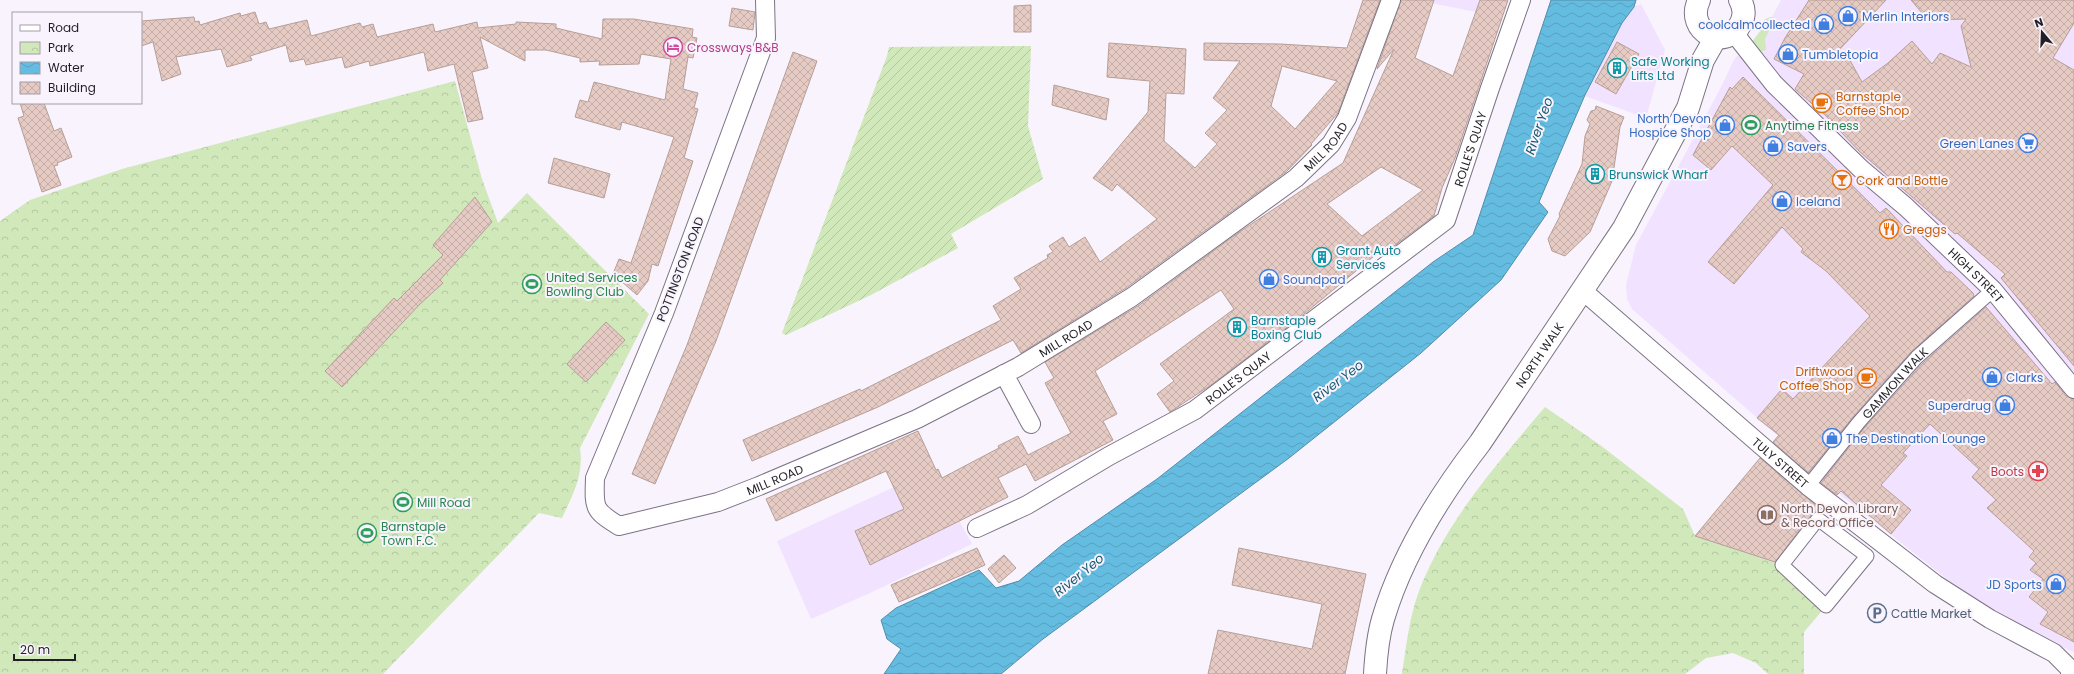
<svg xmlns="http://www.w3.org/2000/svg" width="2074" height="674" font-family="Poppins,sans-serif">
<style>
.built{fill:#f1e2ff}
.grass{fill:#d0e8ba}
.park{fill:url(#park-crowns)}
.garden{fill:url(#garden-furrows)}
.water{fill:url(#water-waves);stroke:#518da9}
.building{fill:url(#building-cross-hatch);stroke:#b79e97;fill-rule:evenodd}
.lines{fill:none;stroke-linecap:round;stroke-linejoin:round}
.pedestrian-casing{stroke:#7d7386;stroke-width:15}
.minor-casing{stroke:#7d7386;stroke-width:20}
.tertiary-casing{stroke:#7d7386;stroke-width:24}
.secondary-casing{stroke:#7d7386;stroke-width:24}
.pedestrian{stroke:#fff;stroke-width:13}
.minor{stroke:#fff;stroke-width:18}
.tertiary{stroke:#fff;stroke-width:22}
.secondary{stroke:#fff;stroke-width:22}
.labels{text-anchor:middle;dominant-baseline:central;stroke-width:4;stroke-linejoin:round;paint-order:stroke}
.shop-label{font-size:12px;fill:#366cbe;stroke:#f8f3fc;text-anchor:start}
.hotel-label{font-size:12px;fill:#b23c85;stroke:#f8f3fc;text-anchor:start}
.culture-label{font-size:12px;fill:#0d838f;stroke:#f8f3fc;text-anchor:start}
.food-label{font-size:12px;fill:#c56008;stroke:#f8f3fc;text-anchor:start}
.leisure-label{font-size:12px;fill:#27864d;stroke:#f8f3fc;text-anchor:start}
.street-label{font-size:12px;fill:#231f27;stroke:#f8f3fc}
.health-label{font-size:12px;fill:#be3a42;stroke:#f8f3fc;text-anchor:end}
.education-label{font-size:12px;fill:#785e54;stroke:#f8f3fc;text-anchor:start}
.service-label{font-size:12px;fill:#4e5e75;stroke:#f8f3fc;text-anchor:start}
.water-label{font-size:13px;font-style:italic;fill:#155a74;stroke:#f8f3fc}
</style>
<defs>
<pattern id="park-crowns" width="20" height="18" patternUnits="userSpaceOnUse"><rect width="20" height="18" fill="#d0e8ba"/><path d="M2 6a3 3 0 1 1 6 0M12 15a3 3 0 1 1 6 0" fill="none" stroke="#b2c7a0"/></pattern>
<pattern id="garden-furrows" width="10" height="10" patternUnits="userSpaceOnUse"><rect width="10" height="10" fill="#d0e8ba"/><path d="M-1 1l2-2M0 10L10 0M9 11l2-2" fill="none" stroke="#b2c7a0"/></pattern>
<pattern id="water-waves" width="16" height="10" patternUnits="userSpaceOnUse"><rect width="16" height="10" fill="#65bce1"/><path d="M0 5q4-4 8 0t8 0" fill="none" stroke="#57a1c1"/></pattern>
<pattern id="building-cross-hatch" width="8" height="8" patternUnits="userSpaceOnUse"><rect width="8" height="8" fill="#e6cbc4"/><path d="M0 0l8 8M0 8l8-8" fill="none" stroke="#c5aea8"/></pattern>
</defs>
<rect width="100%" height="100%" fill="#f8f3fc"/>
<path class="built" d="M1416,0H1508L1501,21L1476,12Z
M1781,0H2074V652L2000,621L1837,492L1802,457L1632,309L1627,299L1626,285L1636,245L1719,91L1735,58L1763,34Z
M1641,4L1665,50L1646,118L1585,96L1622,22L1634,7Z
M931,470L972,544L870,593L811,619L777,541Z"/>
<path class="grass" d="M1770,17L1775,18L1765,39L1766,50L1759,52L1751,43L1761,30L1764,20Z"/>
<path class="park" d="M455,81L482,179L498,223L527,193L649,314L580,448C584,475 573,494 562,518L539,513L383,674H0V221L30,200L122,169Z
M1545,407L1600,445L1683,509L1695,536L1782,565L1826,606L1804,632V674H1768L1756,663L1733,653L1706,658L1685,674H1402C1406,648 1409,619 1418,594C1444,523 1497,464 1545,407Z"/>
<path class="garden" d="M1031,46L1028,126L1043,179L951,234L958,248L871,295L786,335L782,333L887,56L889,47Z"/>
<path class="water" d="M1551,0H1636L1634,7L1622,23L1585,95L1539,202L1548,212L1501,280L1421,353L1289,458L1043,639L1001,674H884L901,649L887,639L881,620L896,608L979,570L996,588L1019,581L1062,545L1157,479L1433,262L1473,235Z"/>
<path class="building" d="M1363,0H1380L1338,113L1311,144L1312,145L1286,172L1126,288L1021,353L1013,340L878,407L752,461L743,440L860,389L861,391L1001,320L993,306L1021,289L1014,278L1048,258L1047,255L1053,252L1049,246L1063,237L1069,247L1085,237L1100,262L1157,219L1117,184L1112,191L1093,178L1148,112L1150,81L1107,77L1109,43L1186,49L1184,94L1166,93L1164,141L1195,168L1217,144L1205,133L1227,110L1213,98L1240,61L1204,60V43L1280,44L1347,48ZM1282,66L1337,81L1295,129L1271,106Z
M1401,0H1434L1415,58L1453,76L1480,0H1508L1455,158L1442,188L1434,216L1382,255L1379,252L1298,319L1211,385L1170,412L1157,394L1174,381L1160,364L1234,309L1221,290L1095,371L1117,414L1103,421L1113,440L1035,481L1026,464L998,478L1008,497L870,565L855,531L904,509L886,471L776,521L766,499L918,431L936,470L938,469L942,478L999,448L998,446L1018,436L1028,455L1071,433L1045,383L1054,378L1045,362L1138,306L1238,233L1343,163L1394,49L1377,69ZM1381,167L1423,190L1362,236L1327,204Z
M1809,0H1886L1839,50L1847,55L1862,82L1888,63L1912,41L1932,64L1940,53L1971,67L1961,26L1966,19L1928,20L1911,0H2074V23L2053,58L2074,70V366L2001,278L2005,274L1957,233L1955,234L1860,152L1825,115L1795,89L1804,74L1774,59L1785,38Z
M1031,5V32H1014V6Z
M732,8L755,12L753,30L729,26Z
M255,12L259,24L266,22L269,29L307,20L311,36L360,23L362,27L373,24L377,37L433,24L435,32L477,22L478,28L516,24V22L556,24V28L602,39L603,19H634L693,29L692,37L697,38L693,58L688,57L683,89L698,93L694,108L698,109L684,158L693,161L658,266L652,264L648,281L637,295L613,274L619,259L631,263L674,137L622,122L620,130L575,117L580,100L588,102L594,82L665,100L671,59L641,54L639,64L599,65L600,61L580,62V58L546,50H525V61L480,37L488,68L472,72L483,119L468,122L454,64L428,71L424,52L370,66L369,61L345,68L342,57L306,65L304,59L290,62L286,45L250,56L252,60L227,67L221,49L176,57L181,74L162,81L153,42L141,46V21L194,17L195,22L199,21L200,25L240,13L241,16Z
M1617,42L1639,54L1616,94L1595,82Z
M793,52L817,61L716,341L655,484L632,474L687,345Z
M1743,77L1880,213L1886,208L1947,272H1951L1973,293L1974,296L1911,352L1853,417L1808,473L1773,442L1779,435L1757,418L1782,389L1793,399L1870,316L1826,271L1801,252L1803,249L1782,227L1734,284L1708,262L1773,185L1732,146L1711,170L1693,155L1730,87L1732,89Z
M1054,85L1109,99L1106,120L1052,105Z
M20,103H44L54,131L61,128L72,157L57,163L58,165L54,166L61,185L42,192L18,118L24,116Z
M1596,106L1624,117L1620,127L1612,181L1590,232L1565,256L1552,251L1548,239L1560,216L1559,214L1582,164L1585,136L1590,124L1587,120L1591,111L1595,110Z
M554,158L610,174L604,198L548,183Z
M475,197L492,222L440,280L443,283L420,304L342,387L325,371L394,298L397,301L443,255L433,245Z
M1986,307L2052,384L2055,382L2066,396L2074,399V642L2040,624L2048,612L2029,597L2043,579L2030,570L2036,563L2029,557L2034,551L1987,508L1996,500L1972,477L1979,469L1930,424L1903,453L1907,456L1881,485L1911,510L1891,534L1841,491L1837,495L1821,483L1865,427L1923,363Z
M606,322L625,340L586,382L567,364Z
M1760,458L1824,512H1815L1812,514L1775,562L1695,536Z
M977,548L985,565L899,602L891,585Z
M1239,548L1366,574L1345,674H1208L1218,630L1312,649L1322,604L1232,585Z
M1004,555L1016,568L999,583L988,569Z"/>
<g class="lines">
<defs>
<g id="pedestrian">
<path id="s1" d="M1808,486L1859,422L1917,357L1993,290"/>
<path d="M1818,519L1867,556L1826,606L1782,565Z"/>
</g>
<g id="minor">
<path id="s2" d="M765,0L766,38L664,313L595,478C594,508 593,510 619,526L718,502L759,486L917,419L1018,367L1132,297L1296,178L1331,144L1347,118L1391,0"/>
<path id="s3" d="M1734,33L1774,84L1861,169L1906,207L1993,290L2074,389"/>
<path id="s4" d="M1582,290L1808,486L1935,584L1990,619L2054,653L2071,670L2070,674"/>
<path d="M1004,374L1031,424"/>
<path id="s5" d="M977,528L1027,505L1109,456L1195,410L1446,220L1490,88L1521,0"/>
</g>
<g id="tertiary">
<path id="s6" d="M1375,674C1376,656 1378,636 1383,619C1402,555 1439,496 1480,443L1624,228L1688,108L1703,60L1716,37"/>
</g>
<path id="secondary" d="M1699,0C1684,32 1727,53 1741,23C1745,15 1744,7 1740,0"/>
</defs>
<use href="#pedestrian" class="pedestrian-casing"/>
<use href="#minor" class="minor-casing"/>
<use href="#tertiary" class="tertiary-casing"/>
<use href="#secondary" class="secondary-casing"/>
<use href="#pedestrian" class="pedestrian"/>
<use href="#minor" class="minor"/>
<use href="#tertiary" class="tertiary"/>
<use href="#secondary" class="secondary"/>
</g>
<defs>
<symbol id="shop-ring" viewBox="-11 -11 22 22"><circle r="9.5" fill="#f8f3fc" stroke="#3f7fe0" stroke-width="1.5"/><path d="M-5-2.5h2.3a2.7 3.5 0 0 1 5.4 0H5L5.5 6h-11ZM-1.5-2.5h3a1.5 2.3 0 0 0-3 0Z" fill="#3f7fe0"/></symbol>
<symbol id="hotel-ring" viewBox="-11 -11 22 22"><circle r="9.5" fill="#f8f3fc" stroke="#d1479c" stroke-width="1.5"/><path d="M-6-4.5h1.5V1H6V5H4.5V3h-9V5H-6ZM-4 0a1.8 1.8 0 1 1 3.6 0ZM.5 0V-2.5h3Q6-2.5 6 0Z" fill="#d1479c"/></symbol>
<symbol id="building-ring" viewBox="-11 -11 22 22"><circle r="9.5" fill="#f8f3fc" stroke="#0f9aa8" stroke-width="1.5"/><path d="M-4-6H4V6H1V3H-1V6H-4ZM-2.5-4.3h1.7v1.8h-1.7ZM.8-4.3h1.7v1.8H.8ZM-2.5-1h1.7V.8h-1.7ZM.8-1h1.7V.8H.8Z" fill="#0f9aa8"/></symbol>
<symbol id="cafe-ring" viewBox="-11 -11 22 22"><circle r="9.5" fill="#f8f3fc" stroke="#e8710a" stroke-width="1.5"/><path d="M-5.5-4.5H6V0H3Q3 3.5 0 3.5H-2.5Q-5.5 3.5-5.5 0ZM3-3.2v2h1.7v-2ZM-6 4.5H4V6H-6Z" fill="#e8710a"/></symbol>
<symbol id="stadium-ring" viewBox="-11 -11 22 22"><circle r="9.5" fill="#f8f3fc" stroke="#2e9e5b" stroke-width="1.5"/><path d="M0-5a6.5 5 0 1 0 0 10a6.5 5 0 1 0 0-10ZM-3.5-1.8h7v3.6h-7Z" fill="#2e9e5b"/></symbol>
<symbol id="supermarket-ring" viewBox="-11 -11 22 22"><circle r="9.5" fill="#f8f3fc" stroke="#3f7fe0" stroke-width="1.5"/><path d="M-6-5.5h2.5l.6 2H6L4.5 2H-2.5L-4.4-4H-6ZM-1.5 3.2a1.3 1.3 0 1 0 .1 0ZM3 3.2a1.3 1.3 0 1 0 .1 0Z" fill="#3f7fe0"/></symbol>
<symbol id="bar-ring" viewBox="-11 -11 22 22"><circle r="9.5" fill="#f8f3fc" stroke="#e8710a" stroke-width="1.5"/><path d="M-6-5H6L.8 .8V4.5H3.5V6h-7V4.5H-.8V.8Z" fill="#e8710a"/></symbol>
<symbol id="restaurant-ring" viewBox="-11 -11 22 22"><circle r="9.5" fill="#f8f3fc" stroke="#e8710a" stroke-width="1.5"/><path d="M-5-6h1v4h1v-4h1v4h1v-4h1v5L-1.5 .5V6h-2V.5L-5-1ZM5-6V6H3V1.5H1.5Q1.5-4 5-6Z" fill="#e8710a"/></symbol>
<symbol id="pharmacy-ring" viewBox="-11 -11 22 22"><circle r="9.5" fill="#f8f3fc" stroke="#e0444e" stroke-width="1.5"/><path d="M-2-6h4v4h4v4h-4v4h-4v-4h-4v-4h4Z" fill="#e0444e"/></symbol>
<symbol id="library-ring" viewBox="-11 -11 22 22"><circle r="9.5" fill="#f8f3fc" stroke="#8d6e63" stroke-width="1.5"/><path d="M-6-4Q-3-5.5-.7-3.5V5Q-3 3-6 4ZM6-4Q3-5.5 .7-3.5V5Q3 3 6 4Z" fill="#8d6e63"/></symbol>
<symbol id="parking-ring" viewBox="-11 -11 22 22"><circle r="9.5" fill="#f8f3fc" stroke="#5c6f8a" stroke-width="1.5"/><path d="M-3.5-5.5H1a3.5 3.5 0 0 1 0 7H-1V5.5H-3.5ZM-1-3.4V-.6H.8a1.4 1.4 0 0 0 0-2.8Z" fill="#5c6f8a"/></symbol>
</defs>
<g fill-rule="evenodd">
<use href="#shop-ring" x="1837" y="5" width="22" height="22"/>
<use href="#shop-ring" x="1813" y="13" width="22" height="22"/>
<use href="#hotel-ring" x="662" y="36" width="22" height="22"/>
<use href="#shop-ring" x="1777" y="43" width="22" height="22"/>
<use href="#building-ring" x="1606" y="57" width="22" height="22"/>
<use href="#cafe-ring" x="1811" y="92" width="22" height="22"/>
<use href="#shop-ring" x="1714" y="114" width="22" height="22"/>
<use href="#stadium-ring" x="1740" y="114" width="22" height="22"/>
<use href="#supermarket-ring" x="2017" y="132" width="22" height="22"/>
<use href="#shop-ring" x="1762" y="135" width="22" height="22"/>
<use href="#building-ring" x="1584" y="163" width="22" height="22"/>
<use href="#bar-ring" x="1831" y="169" width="22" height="22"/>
<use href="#shop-ring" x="1771" y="190" width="22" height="22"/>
<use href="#restaurant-ring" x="1878" y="218" width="22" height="22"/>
<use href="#building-ring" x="1311" y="246" width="22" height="22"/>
<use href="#shop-ring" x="1258" y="268" width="22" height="22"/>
<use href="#stadium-ring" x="521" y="273" width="22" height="22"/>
<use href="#building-ring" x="1226" y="316" width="22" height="22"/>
<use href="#shop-ring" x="1981" y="366" width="22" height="22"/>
<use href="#cafe-ring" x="1856" y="367" width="22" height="22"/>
<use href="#shop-ring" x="1994" y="394" width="22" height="22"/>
<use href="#shop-ring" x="1821" y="427" width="22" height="22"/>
<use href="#pharmacy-ring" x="2027" y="460" width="22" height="22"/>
<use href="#stadium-ring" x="392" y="491" width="22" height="22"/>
<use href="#library-ring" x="1756" y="504" width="22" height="22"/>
<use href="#stadium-ring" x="356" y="522" width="22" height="22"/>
<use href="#shop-ring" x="2045" y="573" width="22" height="22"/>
<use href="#parking-ring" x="1866" y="602" width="22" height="22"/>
</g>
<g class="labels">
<g class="shop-label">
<text x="1862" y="16">Merlin Interiors</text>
<text x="1810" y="24" text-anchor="end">coolcalmcollected</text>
<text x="1802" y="54">Tumbletopia</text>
<text x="1711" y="118" text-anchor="end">North Devon<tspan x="1711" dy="14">Hospice Shop</tspan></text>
<text x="2014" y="143" text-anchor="end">Green Lanes</text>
<text x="1787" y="146">Savers</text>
<text x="1796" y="201">Iceland</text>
<text x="1283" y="279">Soundpad</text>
<text x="2006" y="377">Clarks</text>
<text x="1991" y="405" text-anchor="end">Superdrug</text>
<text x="1846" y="438">The Destination Lounge</text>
<text x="2042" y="584" text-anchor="end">JD Sports</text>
</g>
<g class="hotel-label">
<text x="687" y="47">Crossways B&amp;B</text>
</g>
<g class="culture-label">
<text x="1631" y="61">Safe Working<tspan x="1631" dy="14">Lifts Ltd</tspan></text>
<text x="1609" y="174">Brunswick Wharf</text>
<text x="1336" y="250">Grant Auto<tspan x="1336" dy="14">Services</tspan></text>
<text x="1251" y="320">Barnstaple<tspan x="1251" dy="14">Boxing Club</tspan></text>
</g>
<g class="food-label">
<text x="1836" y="96">Barnstaple<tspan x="1836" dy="14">Coffee Shop</tspan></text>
<text x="1856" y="180">Cork and Bottle</text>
<text x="1903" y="229">Greggs</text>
<text x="1853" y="371" text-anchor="end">Driftwood<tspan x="1853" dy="14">Coffee Shop</tspan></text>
</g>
<g class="leisure-label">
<text x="1765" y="125">Anytime Fitness</text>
<text x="546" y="277">United Services<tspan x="546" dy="14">Bowling Club</tspan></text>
<text x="417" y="502">Mill Road</text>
<text x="381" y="526">Barnstaple<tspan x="381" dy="14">Town F.C.</tspan></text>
</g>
<g class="street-label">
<text stroke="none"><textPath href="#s2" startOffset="1380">MILL ROAD</textPath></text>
<text stroke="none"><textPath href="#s5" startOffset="638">ROLLE'S QUAY</textPath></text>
<text transform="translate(680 269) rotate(-69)">POTTINGTON ROAD</text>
<text stroke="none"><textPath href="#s3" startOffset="343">HIGH STREET</textPath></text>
<text stroke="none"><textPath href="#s2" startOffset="1056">MILL ROAD</textPath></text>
<text stroke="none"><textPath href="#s6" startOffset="364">NORTH WALK</textPath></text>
<text stroke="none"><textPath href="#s5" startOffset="302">ROLLE'S QUAY</textPath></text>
<text stroke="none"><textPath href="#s1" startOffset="135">GAMMON WALK</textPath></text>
<text stroke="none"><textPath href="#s4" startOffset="263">TULY STREET</textPath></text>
<text stroke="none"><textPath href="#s2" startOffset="732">MILL ROAD</textPath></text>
</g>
<g class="health-label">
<text x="2024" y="471">Boots</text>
</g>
<g class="education-label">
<text x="1781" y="508">North Devon Library<tspan x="1781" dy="14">&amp; Record Office</tspan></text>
</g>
<g class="service-label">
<text x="1891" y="613">Cattle Market</text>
</g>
<g class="water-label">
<text transform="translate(1539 126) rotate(-71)">River Yeo</text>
<text transform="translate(1338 381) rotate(-37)">River Yeo</text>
<text transform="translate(1079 575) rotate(-39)">River Yeo</text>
</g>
</g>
<rect x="12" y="12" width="130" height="92" fill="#f8f3fc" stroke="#a39ea7"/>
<rect x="20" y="25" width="20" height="6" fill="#ffffff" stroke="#a39ea7"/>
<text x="48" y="32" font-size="12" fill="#231f27">Road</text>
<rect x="20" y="42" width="20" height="12" fill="url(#park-crowns)" stroke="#a39ea7"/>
<text x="48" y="52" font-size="12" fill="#231f27">Park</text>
<rect x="20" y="62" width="20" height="12" fill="url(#water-waves)" stroke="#a39ea7"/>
<text x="48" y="72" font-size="12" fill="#231f27">Water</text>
<rect x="20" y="82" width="20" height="12" fill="url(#building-cross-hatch)" stroke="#a39ea7"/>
<text x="48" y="92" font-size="12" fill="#231f27">Building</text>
<g transform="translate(2042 32) rotate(341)" stroke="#f8f3fc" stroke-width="3" paint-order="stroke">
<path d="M0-3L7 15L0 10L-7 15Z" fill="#231f27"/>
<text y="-6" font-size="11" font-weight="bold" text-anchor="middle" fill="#231f27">N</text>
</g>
<path d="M14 654v6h61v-6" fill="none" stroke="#231f27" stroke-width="2"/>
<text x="20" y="654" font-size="12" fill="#231f27" stroke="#f8f3fc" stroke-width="3" paint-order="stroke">20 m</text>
</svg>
